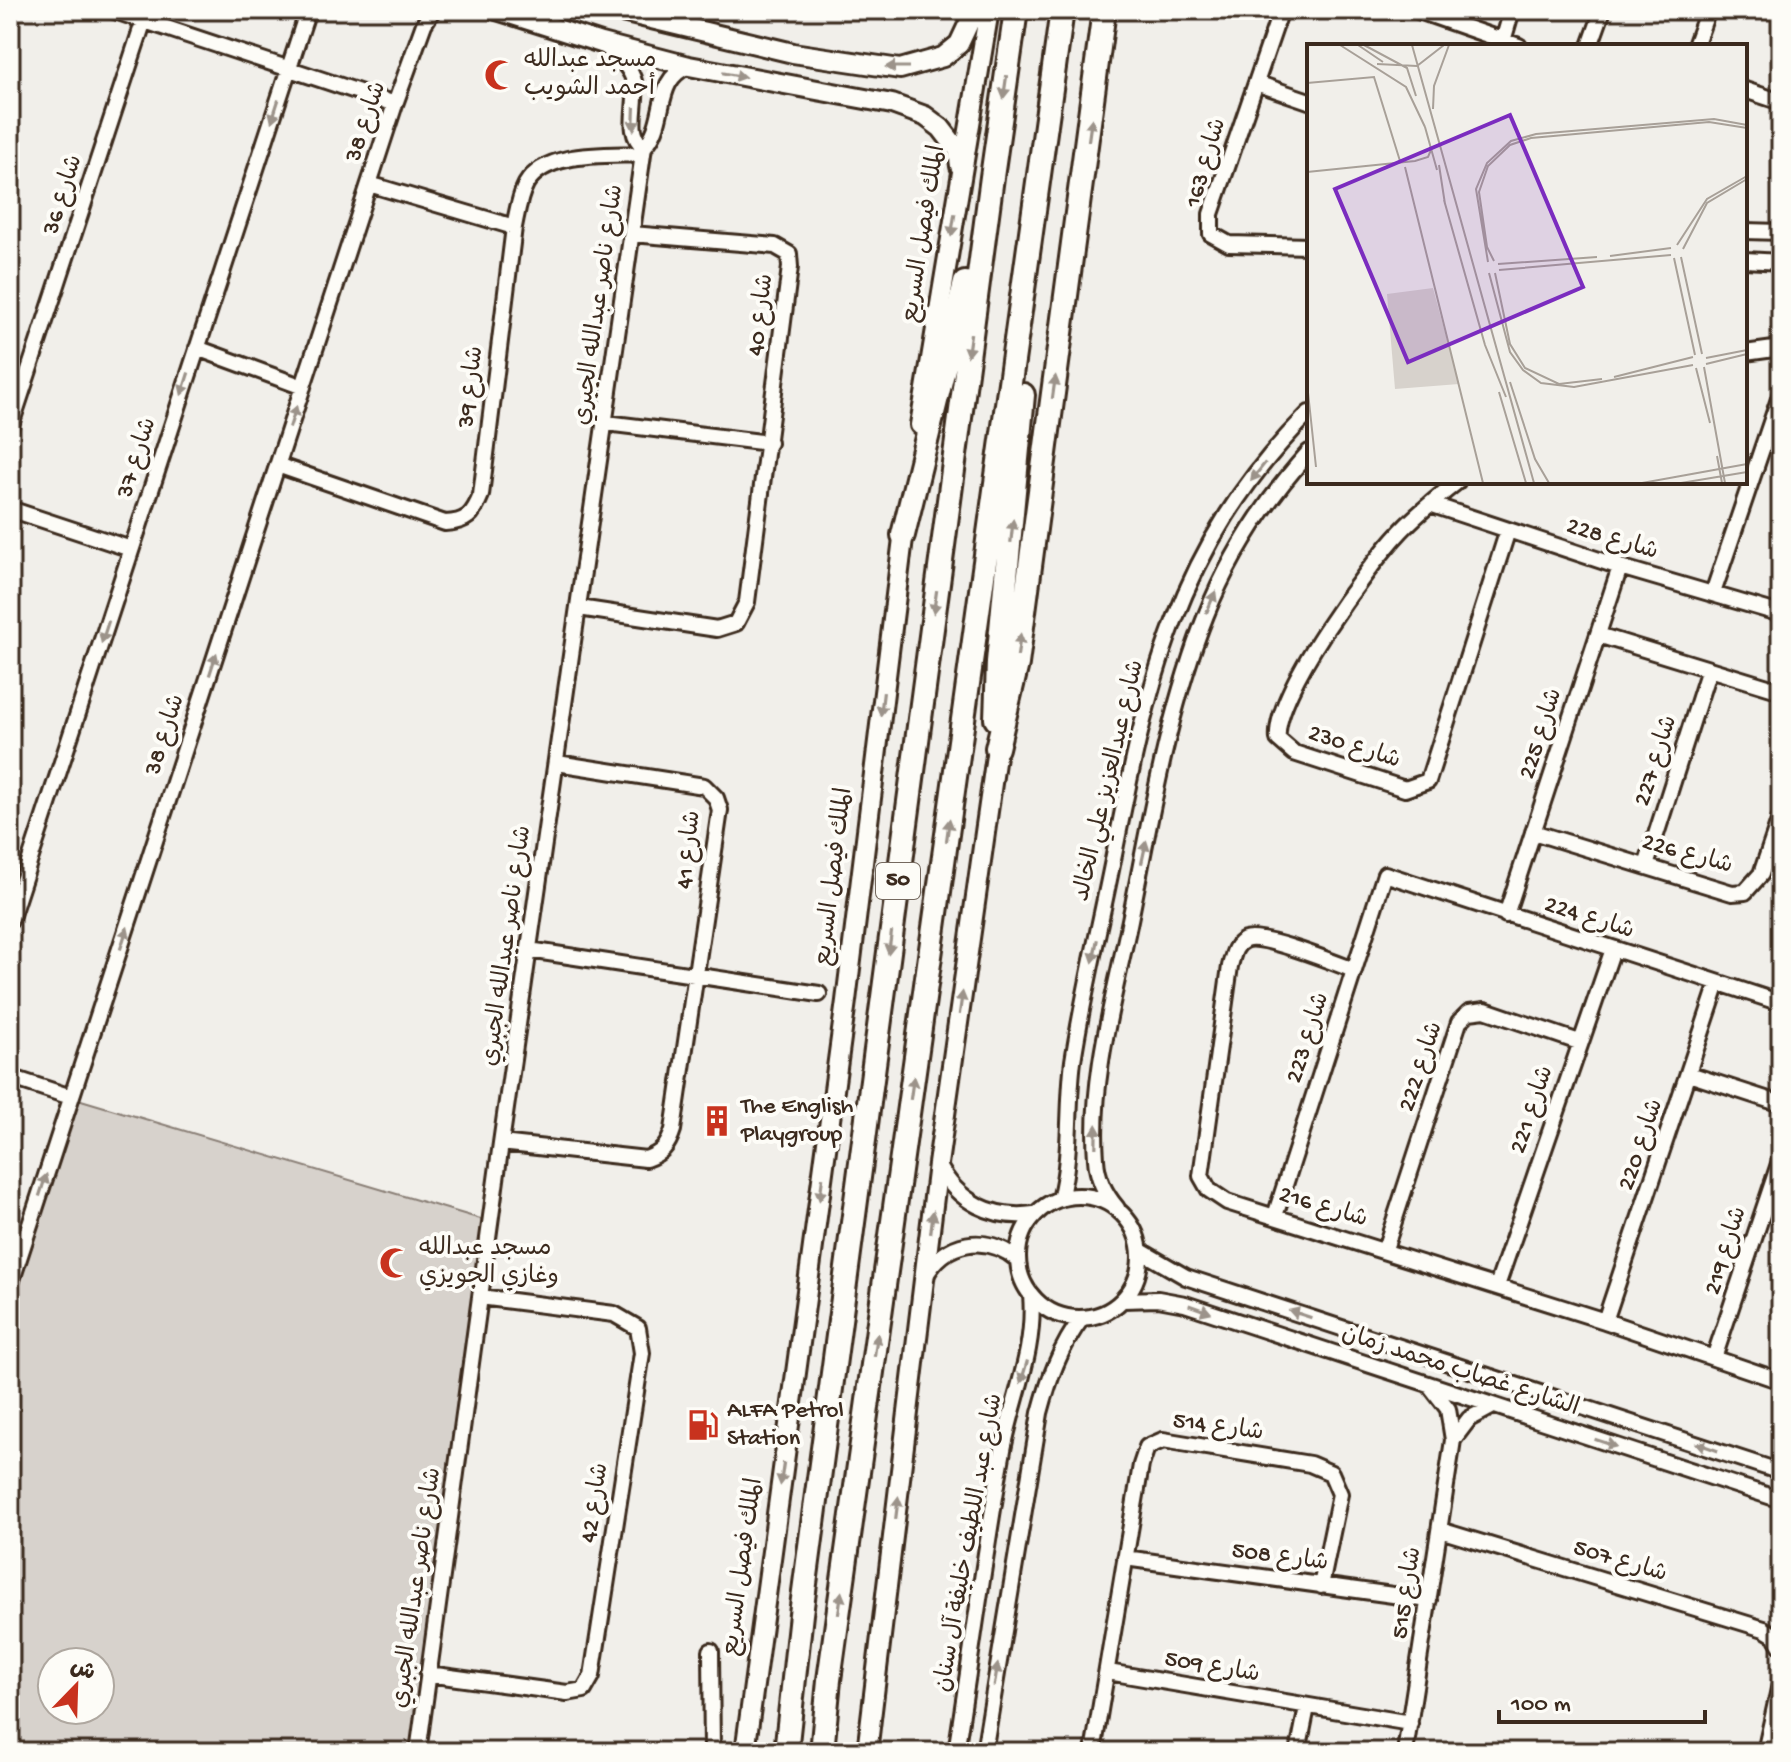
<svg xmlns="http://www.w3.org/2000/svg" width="1791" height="1762" font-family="'Gochi Hand','Playpen Sans Arabic',sans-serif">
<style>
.green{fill:#d7d2cc;stroke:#897e75;stroke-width:2;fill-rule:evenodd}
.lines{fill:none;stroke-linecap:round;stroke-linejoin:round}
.minor-casing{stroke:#3b2a1e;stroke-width:20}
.major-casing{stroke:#3b2a1e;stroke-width:24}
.highway-casing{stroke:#3b2a1e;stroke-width:28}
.minor{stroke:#fdfcf7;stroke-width:14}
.major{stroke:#fdfcf7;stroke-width:18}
.highway{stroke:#fdfcf7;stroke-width:22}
.oneway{fill:#9c938a}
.labels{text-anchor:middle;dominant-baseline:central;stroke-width:8;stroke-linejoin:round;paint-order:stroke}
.shield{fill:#fdfcf7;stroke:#75695f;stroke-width:2}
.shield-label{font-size:22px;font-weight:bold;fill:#3b2a1e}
.poi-label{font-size:24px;fill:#3b2a1e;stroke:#fdfcf7;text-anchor:start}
.street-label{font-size:24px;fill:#3b2a1e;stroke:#fdfcf7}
.inset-road{fill:none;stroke:#a8a098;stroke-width:2}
.view{fill:#7b2cbf;fill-opacity:0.15;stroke:#7b2cbf;stroke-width:4}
.inset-edge{fill:none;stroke:#3b2a1e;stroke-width:4}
</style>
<rect width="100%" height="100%" fill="#f1efea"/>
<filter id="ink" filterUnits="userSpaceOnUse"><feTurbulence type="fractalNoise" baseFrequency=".0125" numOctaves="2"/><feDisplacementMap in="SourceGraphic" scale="16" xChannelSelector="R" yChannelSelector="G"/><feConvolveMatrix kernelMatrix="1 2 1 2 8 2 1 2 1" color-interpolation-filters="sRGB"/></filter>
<g filter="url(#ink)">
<path class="green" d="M71,1097L484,1220L417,1752H10V1285ZM52,1662H100V1710H52Z"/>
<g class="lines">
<defs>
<path id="minor" d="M112,10L395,104
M1281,10L1211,214V234L1229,244L1309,246
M1416,10L1519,46
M1503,41L1512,10
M602,44C614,53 628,64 633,78C641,100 623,132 644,147
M1590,46L1603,10
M1695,46L1708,10
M1256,83L1309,101
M1745,90L1781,102
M369,184L514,227
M1745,231L1781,232
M1745,260L1781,262
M197,348L303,387
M1745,353L1781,348
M606,423L769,443
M10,428L144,20
M277,465L445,523C467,522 473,515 481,495L514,227C517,213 519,197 526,184C546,150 608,156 643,154
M1457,482C1438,497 1418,513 1401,531C1368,566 1273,693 1278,739L1294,753L1405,789L1428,781L1508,530
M1430,504L1620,567L1781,614
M10,509L131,549
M1713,593L1781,393
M579,608L717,629L736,623L747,602L790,267L789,254L775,246L632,234
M1598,635L1781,691
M1533,832L1732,893L1745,892L1761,874L1781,815
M1646,866L1709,669
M1506,915L1620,567
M10,921L308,10
M529,950L819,994
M1354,970C1335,963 1261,933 1245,940C1234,945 1233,956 1230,966L1201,1176L1209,1190L1227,1202L1605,1321L1781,1381
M1689,1074L1781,1104
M10,1077L71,1097
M501,1143L646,1159C662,1153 668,1146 673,1130L720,810L716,798L704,786L557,763
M938,1164C957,1202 993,1220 1034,1214
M1018 1257a61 61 0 1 1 122 0a61 61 0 1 1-122 0Z
M1060,1199C1072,1154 1067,1107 1073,1061C1083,995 1099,930 1112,865C1147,687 1175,547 1309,413
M1117,1208C1105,1194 1097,1178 1096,1159C1090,1080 1114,998 1130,920C1151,817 1167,713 1206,615C1230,555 1266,500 1309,452
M1275,1216L1385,874L1781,1003
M1385,1249L1459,1022L1469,1012L1485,1010L1579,1042
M1141,1251L1186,1277L1781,1472
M925,1277C945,1240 986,1233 1018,1260
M10,1286L395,104L424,24L433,10
M1497,1286L1613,949
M1123,1300L1158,1299L1185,1304L1781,1500
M1605,1321L1718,983
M1714,1358L1781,1158
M1453,1440L1469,1419L1493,1406
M1440,1530L1764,1629L1774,1635L1781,1646
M1125,1558L1429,1600
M711,1651L712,1752
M1108,1672L1410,1723
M428,1674L567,1693L584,1690L592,1676L642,1353L638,1328L614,1314L480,1297
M418,1752L501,1143L644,147C669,122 652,80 689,66
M956,1752C972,1651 985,1550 1003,1450C1013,1397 1036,1350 1031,1295
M984,1752L1040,1413C1049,1379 1060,1347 1082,1318
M1093,1752L1141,1465L1147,1447L1163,1440L1310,1464L1331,1473L1340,1494L1321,1586
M1298,1752L1307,1707
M1405,1752L1453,1440L1448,1409L1431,1387
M1765,1752L1781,1680"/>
<path id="major" d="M497,10L601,43L689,66L892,104L925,116L941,128L958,150L960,166
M614,10L793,53L900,69L943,57L959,44L975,10
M920,425L989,10
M745,1752L846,1001L905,522
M867,1752L938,1164L997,748"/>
<path id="highway" d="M903,535L965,283
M996,719L998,662L1023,395
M997,748L1017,664L1104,10
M786,1752L801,1614L992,177L1016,10
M822,1752L829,1680L1062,10"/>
</defs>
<use href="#minor" class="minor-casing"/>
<use href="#major" class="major-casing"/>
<use href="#highway" class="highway-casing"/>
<use href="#minor" class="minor"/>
<use href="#major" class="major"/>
<use href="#highway" class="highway"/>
</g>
<defs><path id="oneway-solid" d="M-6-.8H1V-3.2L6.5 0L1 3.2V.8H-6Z" transform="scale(2)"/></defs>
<g class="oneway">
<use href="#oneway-solid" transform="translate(897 67) rotate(180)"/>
<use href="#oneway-solid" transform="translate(734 75) rotate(11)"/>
<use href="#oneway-solid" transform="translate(1005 87) rotate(98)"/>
<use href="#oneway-solid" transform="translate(275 111) rotate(108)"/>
<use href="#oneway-solid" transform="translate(634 119) rotate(92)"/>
<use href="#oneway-solid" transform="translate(1090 130) rotate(-82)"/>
<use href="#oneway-solid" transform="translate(953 225) rotate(99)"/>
<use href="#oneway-solid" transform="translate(969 345) rotate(98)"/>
<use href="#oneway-solid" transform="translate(185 384) rotate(108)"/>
<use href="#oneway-solid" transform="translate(1054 387) rotate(-82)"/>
<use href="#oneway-solid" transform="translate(293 417) rotate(-72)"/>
<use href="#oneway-solid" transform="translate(1258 472) rotate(128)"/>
<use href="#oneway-solid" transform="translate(1012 531) rotate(-84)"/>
<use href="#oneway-solid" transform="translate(935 602) rotate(98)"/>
<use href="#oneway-solid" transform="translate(1211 602) rotate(-67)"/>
<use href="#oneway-solid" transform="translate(105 632) rotate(108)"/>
<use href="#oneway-solid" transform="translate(1019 645) rotate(-82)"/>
<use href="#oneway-solid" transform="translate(213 664) rotate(-72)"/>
<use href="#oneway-solid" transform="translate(882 704) rotate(97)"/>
<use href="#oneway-solid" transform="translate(948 830) rotate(-82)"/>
<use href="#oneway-solid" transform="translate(1144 852) rotate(-78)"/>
<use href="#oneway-solid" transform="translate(124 938) rotate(-72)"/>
<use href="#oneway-solid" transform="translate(890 943) rotate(98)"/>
<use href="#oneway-solid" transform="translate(1095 951) rotate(101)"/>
<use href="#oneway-solid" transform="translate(961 1003) rotate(-82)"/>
<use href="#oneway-solid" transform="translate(912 1088) rotate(-82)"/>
<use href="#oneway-solid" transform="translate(1096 1136) rotate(-89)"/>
<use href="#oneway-solid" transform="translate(43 1185) rotate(-72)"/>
<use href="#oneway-solid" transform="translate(821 1189) rotate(98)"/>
<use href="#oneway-solid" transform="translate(932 1222) rotate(-83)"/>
<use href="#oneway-solid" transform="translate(1200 1309) rotate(19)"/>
<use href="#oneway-solid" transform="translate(1300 1314) rotate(-162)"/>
<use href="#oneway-solid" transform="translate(876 1345) rotate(-82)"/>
<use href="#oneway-solid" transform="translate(1024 1372) rotate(107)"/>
<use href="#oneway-solid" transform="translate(1606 1443) rotate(18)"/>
<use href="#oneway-solid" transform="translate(1707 1447) rotate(-161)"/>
<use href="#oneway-solid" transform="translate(782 1474) rotate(98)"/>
<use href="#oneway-solid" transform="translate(897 1508) rotate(-83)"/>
<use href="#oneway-solid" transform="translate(840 1603) rotate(-82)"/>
<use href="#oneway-solid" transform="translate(996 1675) rotate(-81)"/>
</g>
</g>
<defs>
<symbol id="mosque-bare" viewBox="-9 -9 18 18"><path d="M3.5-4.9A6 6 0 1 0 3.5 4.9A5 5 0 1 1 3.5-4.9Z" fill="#c8321e" stroke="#fdfcf7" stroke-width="2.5" paint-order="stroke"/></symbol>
<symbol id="building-bare" viewBox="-9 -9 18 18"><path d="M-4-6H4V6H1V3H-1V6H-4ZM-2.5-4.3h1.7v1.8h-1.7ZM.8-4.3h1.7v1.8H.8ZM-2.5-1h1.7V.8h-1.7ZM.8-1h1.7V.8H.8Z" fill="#c8321e" stroke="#fdfcf7" stroke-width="2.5" paint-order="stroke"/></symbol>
<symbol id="fuel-bare" viewBox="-9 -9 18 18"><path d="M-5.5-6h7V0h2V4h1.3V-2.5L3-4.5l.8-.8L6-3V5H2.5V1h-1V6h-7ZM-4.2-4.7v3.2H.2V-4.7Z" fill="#c8321e" stroke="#fdfcf7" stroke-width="2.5" paint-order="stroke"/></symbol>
</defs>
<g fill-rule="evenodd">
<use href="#mosque-bare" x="478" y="53" width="44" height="44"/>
<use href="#building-bare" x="695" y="1099" width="44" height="44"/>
<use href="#mosque-bare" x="373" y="1241" width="44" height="44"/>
<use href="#fuel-bare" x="681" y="1403" width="44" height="44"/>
</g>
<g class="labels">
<rect class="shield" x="876" y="863" width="44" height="36" rx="6"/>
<g class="shield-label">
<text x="898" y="881">50</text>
</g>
<g class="poi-label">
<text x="524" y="61">مسجد عبدالله<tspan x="524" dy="28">أحمد الشويب</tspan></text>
<text x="741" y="1107">The English<tspan x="741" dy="28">Playgroup</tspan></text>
<text x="419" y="1249">مسجد عبدالله<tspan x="419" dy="28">وغازي الجويزي</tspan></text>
<text x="727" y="1411">ALFA Petrol<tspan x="727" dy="28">Station</tspan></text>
</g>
<g class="street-label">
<text transform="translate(367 122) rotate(-71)">شارع 38</text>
<text transform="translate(1207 163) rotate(-73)">شارع 163</text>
<text transform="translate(64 195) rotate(-72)">شارع 36</text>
<text transform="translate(925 234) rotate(-81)">الملك فيصل السريع</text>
<text transform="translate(600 305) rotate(-82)">شارع ناصر عبدالله الجبري</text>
<text transform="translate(762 315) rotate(-83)">شارع 40</text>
<text transform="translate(472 387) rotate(-83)">شارع 39</text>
<text transform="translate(138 458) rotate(-72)">شارع 37</text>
<text transform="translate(1612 540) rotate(17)">شارع 228</text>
<text transform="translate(1542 734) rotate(-72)">شارع 225</text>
<text transform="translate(166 735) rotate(-72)">شارع 38</text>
<text transform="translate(1354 748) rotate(18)">شارع 230</text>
<text transform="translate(1657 761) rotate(-72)">شارع 227</text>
<text transform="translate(1110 781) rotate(-77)">شارع عبدالعزيز علي الخالد</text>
<text transform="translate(690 850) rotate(-84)">شارع 41</text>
<text transform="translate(1687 855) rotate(16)">شارع 226</text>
<text transform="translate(835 877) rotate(-83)">الملك فيصل السريع</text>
<text transform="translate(1589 919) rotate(18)">شارع 224</text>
<text transform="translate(508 946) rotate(-82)">شارع ناصر عبدالله الجبري</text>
<text transform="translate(1309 1038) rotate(-72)">شارع 223</text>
<text transform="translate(1422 1067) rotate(-71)">شارع 222</text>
<text transform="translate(1533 1110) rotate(-71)">شارع 221</text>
<text transform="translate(1642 1145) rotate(-71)">شارع 220</text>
<text transform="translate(1323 1208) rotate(17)">شارع 216</text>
<text transform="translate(1727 1251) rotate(-72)">شارع 219</text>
<text transform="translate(1460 1372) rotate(18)">الشارع غصاب محمد زمان</text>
<text transform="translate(1218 1428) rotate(8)">شارع 514</text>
<text transform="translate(596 1503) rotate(-81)">شارع 42</text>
<text transform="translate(970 1543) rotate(-80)">شارع عبد اللطيف خليفة آل سنان</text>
<text transform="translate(1280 1558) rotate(8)">شارع 508</text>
<text transform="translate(1620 1562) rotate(17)">شارع 507</text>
<text transform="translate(744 1567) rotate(-82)">الملك فيصل السريع</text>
<text transform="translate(418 1588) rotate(-82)">شارع ناصر عبدالله الجبري</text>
<text transform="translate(1408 1593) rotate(-81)">شارع 515</text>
<text transform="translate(1212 1668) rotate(10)">شارع 509</text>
</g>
</g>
<g transform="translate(1307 44)">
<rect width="440" height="440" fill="#f1efea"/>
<path d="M126,244L152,340L88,345L80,250Z" fill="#d7d2cc"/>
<path class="inset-road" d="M33,1L99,43L118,83M51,1L76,18M57,1L100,24L109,52M105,1L227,439M70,20L110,22L137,1M0,39L67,33L93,117M126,65L127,42L142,1M118,83L130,126M132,121L138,160M98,123L176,439M0,128L108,117L121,113L124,106M137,156L178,301L199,353M370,201L400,155L440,132M376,205L400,159L440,135M303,212L364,204M374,213L395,310M367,214L388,311M187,217L180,203L172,148L181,122L203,101L224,94L402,78L440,84M181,218L169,145L180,119L204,97L229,90L407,75L440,81M191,220L290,213M192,226L364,211M182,229L203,308L216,326L234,339L267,343L386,321M188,229L203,300L218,324L252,340L295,335M399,314L440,306M399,320L440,310M397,323L418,439M389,324L403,379M307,333L386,313M203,338L228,415L242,439M0,339L9,423M192,348L219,439M410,412L415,439M335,439L440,420M374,439L440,428"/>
<path class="view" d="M203,71L276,243L101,318L28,145Z"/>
<rect width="440" height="440" class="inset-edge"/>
</g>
<rect width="1791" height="1762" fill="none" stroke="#fdfcf7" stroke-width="40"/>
<rect x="20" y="20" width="1751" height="1722" fill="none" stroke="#3b2a1e" stroke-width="3" filter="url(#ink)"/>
<g transform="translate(76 1686) rotate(23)"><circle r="38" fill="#fdfcf7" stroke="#afa8a0" stroke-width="2"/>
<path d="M0-6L14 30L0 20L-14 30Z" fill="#c8321e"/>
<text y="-12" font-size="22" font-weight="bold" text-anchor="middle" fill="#3b2a1e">ش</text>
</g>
<path d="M1499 1710v12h206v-12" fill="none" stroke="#3b2a1e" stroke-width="4"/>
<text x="1511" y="1710" font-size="24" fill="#3b2a1e" stroke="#fdfcf7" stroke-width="6" paint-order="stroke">100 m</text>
</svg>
